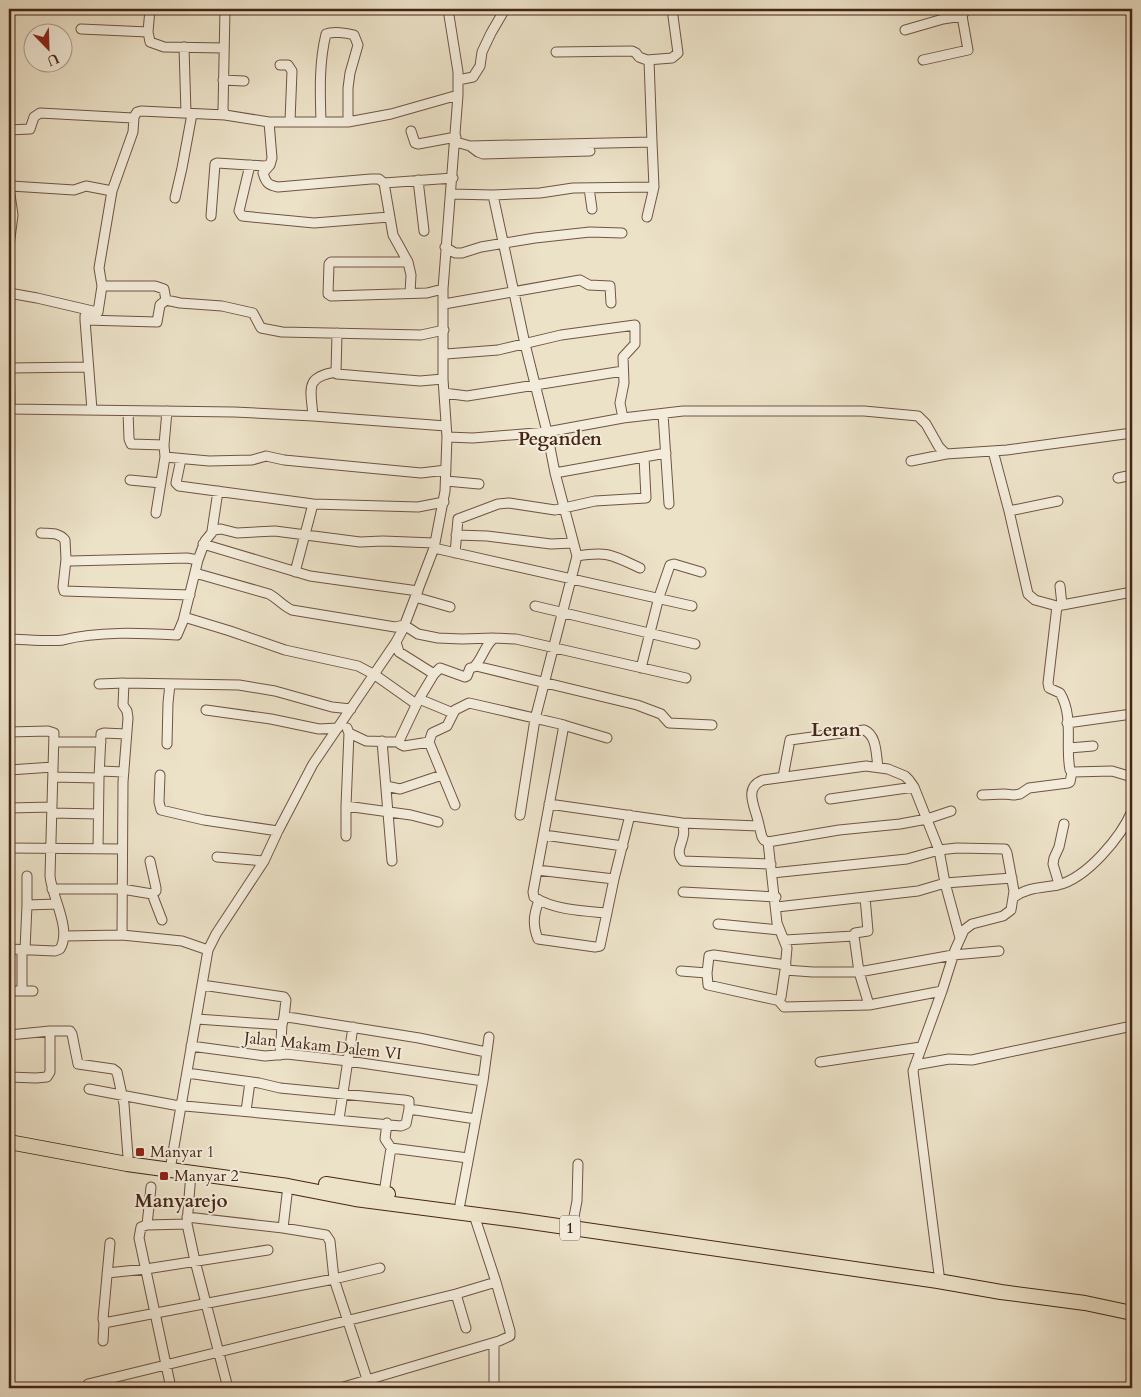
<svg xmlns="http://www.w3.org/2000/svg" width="1141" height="1397" font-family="Cardo,serif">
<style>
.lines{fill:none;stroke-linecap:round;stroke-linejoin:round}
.minor-casing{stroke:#705442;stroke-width:11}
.highway-casing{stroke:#462516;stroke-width:16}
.minor{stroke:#f3ecdb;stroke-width:9}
.highway{stroke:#ece2c8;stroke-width:14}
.poi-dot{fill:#8f2418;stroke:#f3ecdb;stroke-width:2}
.labels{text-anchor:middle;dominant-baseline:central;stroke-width:4;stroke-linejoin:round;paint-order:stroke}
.shield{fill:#f3ecdb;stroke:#7a6151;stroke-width:1}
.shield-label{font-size:15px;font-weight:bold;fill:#462516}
.street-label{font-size:16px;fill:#462516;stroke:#f3ecdb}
.poi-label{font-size:16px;fill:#462516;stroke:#f3ecdb;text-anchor:start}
.quarter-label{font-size:19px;font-weight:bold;fill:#462516;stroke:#f3ecdb}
</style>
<rect width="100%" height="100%" fill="#ece2c8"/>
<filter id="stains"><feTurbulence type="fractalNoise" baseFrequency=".004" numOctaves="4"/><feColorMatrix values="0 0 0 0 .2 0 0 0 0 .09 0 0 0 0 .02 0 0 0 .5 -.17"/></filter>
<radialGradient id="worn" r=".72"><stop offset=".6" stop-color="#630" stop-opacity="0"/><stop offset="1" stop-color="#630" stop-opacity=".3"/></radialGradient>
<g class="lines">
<defs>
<path id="minor" d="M150,9L148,32L150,42L164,47L224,48
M225,9L223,110L225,115L269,122H348L391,114L458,95
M81,29L148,32
M905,30L943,19L962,16L965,11V9
M184,47L186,113
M556,52L632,51L636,53L639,57L647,60L672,58L678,53L672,9H699
M649,60L652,142
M923,60L968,50L962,16
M280,65H288L292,71L290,121
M223,80L244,81
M458,80L473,77L480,66L482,52L491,33L505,9
M321,121C320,92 319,62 326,34C333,31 347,33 354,35L358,45L350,73L348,88V122
M9,130L30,129L34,117L40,113L133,118
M411,131L415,143L418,144L456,137
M456,142L470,146L652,142L654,187L647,217
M470,146L478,152L483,154L590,151
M250,165L239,211L242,216L314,223L389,217
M270,165L263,173C266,183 268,185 278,187L371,179H379L384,183L393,235L408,262L411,275L410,293
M418,180L424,231
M384,183L453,178
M589,188L592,209
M451,194L493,195L540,193L573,188L654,187
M493,195L525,344L547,432L555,473L577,556L535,719L520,815
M175,198L182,168L192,114
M211,216L215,164L217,163L264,166L270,165L272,158L269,122
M9,246L13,215L9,188L11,186L74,190L86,186L112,191
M445,247L455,253H462L481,247L535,238L590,232L622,233
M408,262H331L329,264L328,294L331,296L427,293L443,289
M102,286H155L164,289L166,300
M9,293L37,298L97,312
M444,304L580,280L589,285L610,286L611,303
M98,312L85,316V320L157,322L160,305L166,300L180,303L222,306L253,313L261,328L282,332L421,335L444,330
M98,312L102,286L99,268L112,191L133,132L134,117L137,112L141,111L225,115
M85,320L92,410
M9,348L10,409
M443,351L446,354L498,350L561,335L635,325V344L623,357L624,383L620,403L623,418
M10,368L88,367
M336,372L337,333
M444,393L467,396L623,371
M9,409L234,412L313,416L446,426
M128,411L129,439L131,444L164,445
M663,414L669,504
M313,416C311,389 304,377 336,372L337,374L420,381L443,379
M447,437L473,438L547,432L623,418L683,411H864L918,416L926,424L939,447L946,454L1007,450L1132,433
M993,451L1009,511L1028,594L1035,600L1057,606L1048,683L1049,688L1060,693C1074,716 1065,746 1070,770L1073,772L1112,771L1132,777
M165,457L209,461L252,460L266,456L284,460L421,473L446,470
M644,457L666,453
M181,459L176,483L179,486L313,504L418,507L444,502
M911,461L946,454
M1118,478L1132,475
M130,480L161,483
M446,481L479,484
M1009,511L1058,501
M156,513L165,457L164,445L167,411
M212,531L218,491
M41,533C50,534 59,532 65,540L66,559L70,561L187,558L198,560
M456,535L487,536L551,544L573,543
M203,544L310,576L418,591
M434,548L692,606
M455,553L458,519L498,504L509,503L555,510L595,501L646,498L644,457L555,473
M577,556C608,551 612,555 640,568
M66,559L63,587L64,591L190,595
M295,572L313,504
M195,573L269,594C278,599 283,606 292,610L395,627L404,625L418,634L438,638L462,639L494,638L516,639L686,678
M1060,586L1062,605
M415,597L450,607
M535,606L695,644
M1057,606L1132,592
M184,617L230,631L285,650L358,666L375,675L416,704
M9,639C21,639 52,642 63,640C98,631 141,633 177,635L183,621L198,560L205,541L214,530L221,529L237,533L275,531L360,542L383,541L434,543
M396,642L399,652L434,674L440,668L465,677L467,676L470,668L474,667C483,658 484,646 494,638
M476,666L637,705L661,714L669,723L712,725
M641,668L659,597L670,565L674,564L701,572
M124,683L123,705L127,711L128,718L123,782L122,935L182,941L208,950
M99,684L124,683L239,685L275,691L332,707L351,709
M419,699L453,713
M206,710L271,719L319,729L338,728
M1067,723L1132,714
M564,725L533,892L534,897C554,910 583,911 607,913
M347,728L349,733L366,741L399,742
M9,732L48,731L54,733L50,876C52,898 72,929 60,949L55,951L9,949
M382,741L392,861
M54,742H101
M429,742L404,746L400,744L399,741L419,699L434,674
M167,744L168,703L170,684
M1069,748L1093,746
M9,770L53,767
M100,771L124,772
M160,775L159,802L161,810L204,820L278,831
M53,777L99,778L101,734L104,733L126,734
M783,777L790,740L864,730C877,735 876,755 878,767
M386,786L400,789L442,775
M982,795L1004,794L1014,795L1020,794L1029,788L1068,783L1070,782L1072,772
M830,799L914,787
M549,804L682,823L759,826
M455,805L429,742L432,733L447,726L455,710L469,703L560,724L607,738
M346,806L349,733
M9,808L52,807
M951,811L927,819L900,824L839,830L768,842L764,840L762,837C760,830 759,824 757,817C753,803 745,787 763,780L866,766L888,769L905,776L909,780L914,787L939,850L945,883L1012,878
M52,813L98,814
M682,823C689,840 672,849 683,861L771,864
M544,835L623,846
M346,836V806L411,815L438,822
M9,848L122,849
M98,849L99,778
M217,857L264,861
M150,861L156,888V891L152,894L162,920
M537,870L614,879
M772,873L907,859L939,850L957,848L1005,849L1007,853L1014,891L1011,910L1003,916L972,924L964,930L955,950L942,991L913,1071L939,1274
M1059,884L1053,864L1054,858L1059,847L1064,824
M52,889H122L152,894
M683,892L776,897
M865,897L868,931L855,933L854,936L859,972L869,1005
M1014,897C1028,887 1042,888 1058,885C1087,878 1121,837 1132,811
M539,900C534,914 532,924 538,939L595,947L600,946L614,879L630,815
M27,905V876
M777,907L918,891L945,883L960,938
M718,924L779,930
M65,936L122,935
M785,940L854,936
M25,950L27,905L57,904
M785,970L813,972H859L953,955L999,951
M681,971L707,973L709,956L714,955L786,965
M707,973L708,985L776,1000H779L781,997L785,970L787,948L777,923L768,842
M202,985L284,997L286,1000L284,1017
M9,991H33
M22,991V950
M778,1000L784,1007L869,1005L942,991
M197,1019L282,1025L284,1017L294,1018L419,1038L486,1052
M9,1035L50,1031H70L72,1034L78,1064L113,1069L117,1072L124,1104L128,1157
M191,1046L265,1056L287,1054L348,1061L483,1081
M280,1055L282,1025
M820,1062L921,1047
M915,1065L949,1059L972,1060L1132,1026
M9,1077L36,1078L47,1077L50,1072V1031
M89,1089L174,1105L401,1126L406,1124L409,1109V1101L404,1100L280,1088L259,1083L187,1073
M409,1109L476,1119
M246,1111L250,1082
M339,1119L353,1027
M387,1123L385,1139L391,1148L468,1158
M171,1164L208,950L216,934L264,861L278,831L313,764L396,642L403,629L434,548L445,491L447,437L443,379V289L458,95V72L448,9
M191,1173L187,1224L195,1261L228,1388
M384,1193L391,1148
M460,1204L483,1081L489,1037
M187,1217L283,1228L326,1235L330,1241L334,1279L370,1388
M573,1222L577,1201L578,1164
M147,1225L151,1187
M283,1228L288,1186
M107,1273L146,1269L268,1250
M456,1294L466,1328
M104,1323L334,1279L380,1268
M103,1341L104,1323L103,1319L110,1243
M494,1343V1388
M88,1384L456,1294L496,1282
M171,1388L139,1238L141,1227L147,1225L187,1224
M340,1388L499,1341L510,1336V1331L496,1282L474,1215"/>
<path id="highway" d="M9,1142L127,1164L288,1186L355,1199L517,1220L938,1281L1001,1292L1085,1303L1132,1313
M326,1184L388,1194"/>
</defs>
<use href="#minor" class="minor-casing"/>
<use href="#highway" class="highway-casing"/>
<use href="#minor" class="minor"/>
<use href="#highway" class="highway"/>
</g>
<g class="poi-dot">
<rect x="135" y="1147" width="10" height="10" rx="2.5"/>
<rect x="159" y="1171" width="10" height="10" rx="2.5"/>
</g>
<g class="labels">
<rect class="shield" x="560" y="1215.5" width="20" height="25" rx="4"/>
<g class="shield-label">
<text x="570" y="1228">1</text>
</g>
<g class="street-label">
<text transform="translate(323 1046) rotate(6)">Jalan Makam Dalem VI</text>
</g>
<g class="poi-label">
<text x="150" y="1152">Manyar 1</text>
<text x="174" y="1176">Manyar 2</text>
</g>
<g class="quarter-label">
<text x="560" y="439">Peganden</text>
<text x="836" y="730">Leran</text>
<text x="181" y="1201">Manyarejo</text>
</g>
</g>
<rect width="1141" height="1397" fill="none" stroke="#ece2c8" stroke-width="30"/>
<rect x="10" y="10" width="1121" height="1377" fill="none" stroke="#462516" stroke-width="2.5"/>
<rect x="15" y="15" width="1111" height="1367" fill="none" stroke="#462516"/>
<g transform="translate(48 48) rotate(157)"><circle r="24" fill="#f3ecdb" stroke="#ae9c8c"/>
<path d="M0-4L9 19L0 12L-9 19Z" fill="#8f2418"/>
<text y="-8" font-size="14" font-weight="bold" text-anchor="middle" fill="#462516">U</text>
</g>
<rect width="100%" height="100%" filter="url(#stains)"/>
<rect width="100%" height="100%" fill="url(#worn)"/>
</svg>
